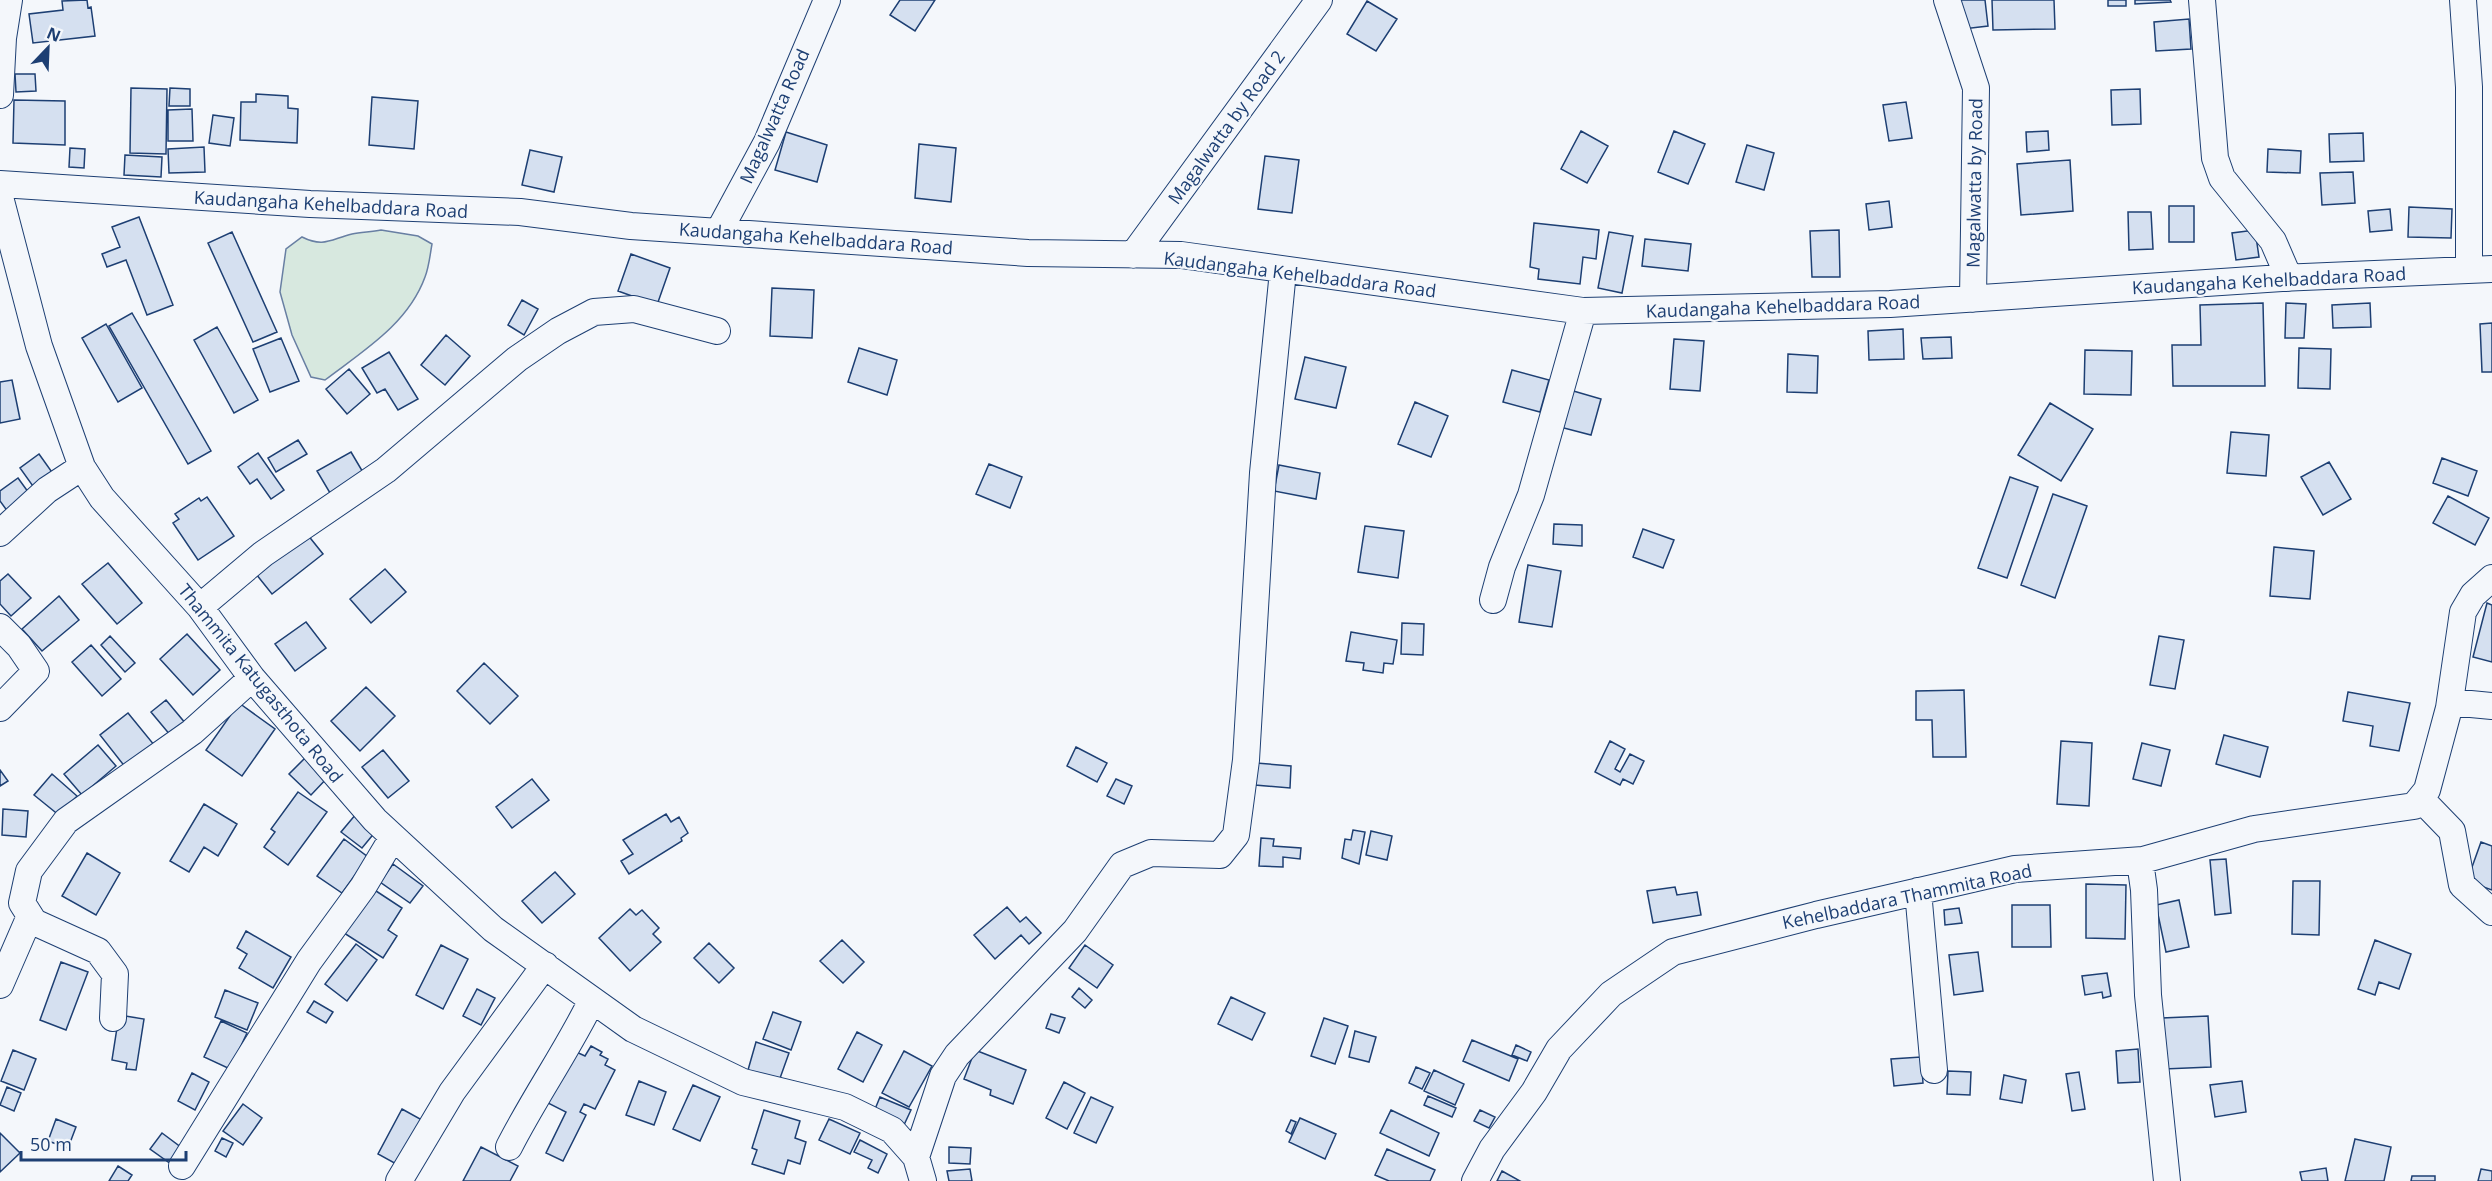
<svg xmlns="http://www.w3.org/2000/svg" width="2492" height="1181" font-family="'Open Sans',sans-serif">
<style>
.green{fill:#d7e8df;stroke:#687fa3;stroke-width:1.5}
.building{fill:#d5e0f0;stroke:#1d3f73;stroke-width:1.5}
.lines{fill:none;stroke-linecap:round;stroke-linejoin:round}
.minor-casing{stroke:#1d3f73;stroke-width:28}
.minor{stroke:#f4f7fb;stroke-width:26}
.labels{text-anchor:middle;dominant-baseline:central;stroke-width:4.5;stroke-linejoin:round;paint-order:stroke}
.street-label{font-size:18px;fill:#1d3f73;stroke:#f4f7fb}
</style>
<rect width="100%" height="100%" fill="#f4f7fb"/>
<path class="green" d="M381,230L418,236L432,244C430,255 429,267 425,277C408,324 363,351 325,380L311,377L292,335L280,292L286,249L302,237C324,248 331,239 352,234C361,232 371,232 381,230Z"/>
<path class="building" d="M87,0L88,8L91,7L95,36L33,43L29,14L63,10L62,1Z
M900,0H935L915,31L890,15Z
M1960,0H1985L1988,26L1963,29Z
M1992,0H2054L2055,29L1993,30Z
M2108,0H2126V6H2108Z
M2135,0H2170L2171,2L2135,4Z
M1367,1L1397,19L1376,51L1347,34Z
M2189,19L2191,49L2156,51L2154,22Z
M15,74H35L36,91L16,92Z
M131,88L167,89L166,154L130,153Z
M170,88L190,89V106H169Z
M2140,89L2141,124L2112,125L2111,90Z
M256,94L288,96V108L298,109L297,143L240,140L241,102H256Z
M372,97L418,101L414,149L369,145Z
M14,100L65,101V145L13,143Z
M1906,102L1912,138L1889,141L1883,105Z
M192,109L193,141H168V110Z
M213,115L234,118L230,146L209,143Z
M1581,131L1608,146L1587,183L1561,169Z
M1674,131L1705,144L1688,184L1658,172Z
M2048,131L2049,150L2027,152L2026,132Z
M786,132L827,145L817,182L775,170Z
M2363,133L2364,161L2330,162L2329,134Z
M919,144L956,148L951,202L915,198Z
M1747,145L1774,153L1764,190L1736,182Z
M204,147L205,172L169,173L168,149Z
M70,148L85,149L84,168L69,167Z
M2268,149L2301,151L2300,173L2267,172Z
M530,150L562,157L554,192L522,185Z
M125,155L162,157L161,177L124,175Z
M1265,156L1299,160L1292,213L1258,209Z
M2070,160L2073,211L2021,215L2017,164Z
M2353,172L2355,203L2322,205L2320,173Z
M1889,201L1892,227L1869,230L1866,204Z
M2169,206H2194V242H2169Z
M2409,207L2452,209L2451,238L2408,237Z
M2390,209L2392,230L2370,232L2368,211Z
M2128,212H2151L2153,249L2129,250Z
M139,217L173,305L147,315L126,260L107,267L102,254L120,247L112,227Z
M1534,223L1599,230L1596,259L1583,257L1580,284L1538,279L1539,269L1530,267Z
M1839,230L1840,277H1812L1810,231Z
M2255,230L2259,257L2236,260L2232,233Z
M232,232L277,332L253,342L208,243Z
M1609,232L1633,236L1622,293L1598,288Z
M1645,239L1691,244L1688,271L1642,266Z
M631,254L670,268L657,305L618,291Z
M772,288L814,290L812,338L770,336Z
M522,300L538,309L524,335L508,325Z
M2263,303L2265,386H2173L2172,345H2201L2200,305Z
M2286,303L2306,304L2304,338H2285Z
M2370,303L2371,327L2333,328L2332,305Z
M132,313L211,451L188,464L109,326Z
M2492,323V372H2482L2480,324Z
M106,324L142,388L118,402L82,338Z
M217,327L258,400L234,413L194,340Z
M1903,329L1904,359L1869,360L1868,331Z
M446,335L470,356L445,385L421,365Z
M1951,337L1952,358L1923,359L1921,338Z
M281,338L299,381L270,392L253,349Z
M1674,339L1704,341L1700,391L1670,389Z
M859,348L897,360L887,395L848,382Z
M2299,348L2331,349L2330,389L2298,388Z
M2085,350L2132,351L2131,395L2084,394Z
M389,352L418,399L398,410L385,389L377,393L362,368Z
M1788,354L1818,356L1817,393L1787,392Z
M1305,357L1346,367L1336,408L1295,399Z
M349,369L370,394L347,414L326,389Z
M1512,370L1549,380L1540,412L1503,402Z
M12,380L20,419L0,423V382Z
M1570,390L1601,399L1591,435L1560,427Z
M1415,402L1448,416L1431,457L1398,444Z
M2050,403L2093,429L2061,481L2018,455Z
M2231,432L2269,435L2266,476L2227,473Z
M298,440L307,454L276,472L268,458Z
M351,452L364,474L330,493L317,471Z
M258,453L284,490L271,499L257,479L250,484L238,467Z
M39,454L54,475L35,489L20,468Z
M2442,458L2477,471L2468,496L2433,483Z
M2329,462L2351,499L2323,515L2301,477Z
M989,464L1022,477L1010,508L976,494Z
M1279,465L1320,473L1316,499L1274,491Z
M2010,477L2038,487L2007,578L1978,568Z
M18,478L34,500L11,516L0,501V491Z
M2053,494L2087,506L2055,598L2021,585Z
M2448,496L2489,518L2475,545L2433,523Z
M207,497L234,536L198,560L173,523L179,519L175,514L199,498L201,501Z
M1554,524L1582,525V546L1553,544Z
M1365,526L1404,531L1398,578L1358,572Z
M303,529L323,554L272,594L252,569Z
M1643,529L1674,540L1663,568L1633,557Z
M2274,547L2314,551L2310,599L2270,596Z
M108,563L142,603L117,624L82,584Z
M1528,565L1561,571L1552,627L1519,622Z
M385,569L406,592L371,623L350,599Z
M8,574L31,598L11,616L0,604V581Z
M59,596L79,620L42,651L22,629Z
M2487,603L2492,605V662L2473,657Z
M306,622L326,648L295,671L275,644Z
M1402,623L1424,624L1423,655L1401,654Z
M1351,632L1397,640L1393,664L1384,663L1383,673L1363,670L1364,663L1346,661Z
M187,634L220,670L193,695L160,659Z
M110,636L135,663L125,672L101,645Z
M2159,636L2184,640L2175,689L2150,685Z
M91,645L121,679L102,696L72,662Z
M484,663L518,696L490,724L457,691Z
M366,687L395,716L360,751L331,721Z
M1964,690L1966,757H1933L1932,720H1916V691Z
M2348,692L2410,703L2399,751L2370,746L2373,726L2343,721Z
M166,700L186,724L171,736L151,712Z
M239,703L275,729L242,776L206,750Z
M128,713L155,746L126,768L100,735Z
M2224,735L2268,747L2260,777L2216,764Z
M1610,741L1625,749L1615,769L1620,772L1630,754L1644,761L1633,784L1623,779L1620,785L1595,772Z
M2061,741L2092,743L2089,806L2057,804Z
M2142,743L2170,750L2161,786L2133,779Z
M98,745L116,766L82,795L64,774Z
M1076,747L1107,763L1097,782L1067,766Z
M383,750L409,781L388,798L362,767Z
M308,755L329,776L311,795L289,774Z
M1256,763L1291,766L1290,788L1255,785Z
M0,770L8,781L0,786Z
M52,774L77,796L60,816L34,795Z
M532,779L549,800L512,828L496,807Z
M1116,779L1132,786L1124,804L1107,796Z
M298,792L327,812L288,865L264,847L275,832L271,829Z
M204,804L237,824L218,856L204,847L189,872L170,861Z
M3,809L28,811L26,837L2,835Z
M356,814L376,831L362,848L341,832Z
M666,814L671,822L679,817L688,833L681,838L682,841L629,874L621,861L633,854L623,840Z
M1353,830L1365,832L1359,864L1342,858L1345,839L1351,840Z
M1371,831L1392,836L1387,860L1366,855Z
M1261,838L1274,839L1273,846L1301,848L1300,859L1283,857V867L1259,866Z
M344,839L368,857L342,893L317,876Z
M2481,842L2492,846V890L2467,881Z
M87,853L120,873L96,915L62,896Z
M2226,859L2231,913L2215,915L2210,860Z
M393,864L423,886L410,903L380,882Z
M555,872L575,894L542,923L522,901Z
M2293,881H2320L2319,935L2292,934Z
M2086,884L2126,885L2125,939L2086,938Z
M1675,887L1677,895L1697,892L1701,915L1653,923L1647,891Z
M373,889L402,908L388,930L397,936L383,958L344,933Z
M2179,900L2189,947L2166,952L2156,905Z
M2012,905H2050L2051,947H2012Z
M1007,907L1020,922L1026,917L1041,933L1029,944L1021,935L995,959L974,935Z
M1959,908L1962,923L1945,925L1944,910Z
M630,909L636,915L642,910L659,928L653,934L661,942L630,971L599,938Z
M246,931L291,957L273,988L239,968L247,954L237,948Z
M842,940L864,962L843,983L820,961Z
M2375,940L2411,954L2399,989L2379,982L2375,995L2358,989Z
M709,943L734,968L719,983L694,958Z
M356,944L377,960L347,1001L325,984Z
M441,945L468,959L443,1009L416,995Z
M1085,945L1113,965L1097,988L1069,968Z
M1978,952L1983,991L1954,995L1949,955Z
M61,962L88,972L66,1030L40,1020Z
M2107,973L2111,996L2103,998L2102,992L2085,995L2082,976Z
M1079,988L1092,1000L1085,1008L1072,997Z
M477,989L495,998L481,1025L463,1016Z
M225,990L258,1003L247,1030L215,1017Z
M1231,997L1265,1013L1252,1040L1218,1024Z
M314,1001L333,1012L326,1023L307,1012Z
M773,1012L801,1022L791,1050L763,1039Z
M1051,1014L1065,1018L1059,1033L1046,1028Z
M119,1015L144,1019L136,1070L126,1069L127,1063L112,1060Z
M2208,1016L2211,1067L2164,1069L2162,1018Z
M1324,1018L1348,1026L1335,1064L1311,1056Z
M221,1021L247,1033L230,1069L204,1057Z
M1355,1031L1376,1037L1369,1062L1349,1057Z
M857,1032L882,1045L863,1082L838,1069Z
M1472,1040L1518,1059L1509,1081L1463,1061Z
M756,1042L789,1053L779,1081L748,1070Z
M1516,1045L1531,1052L1527,1061L1512,1055Z
M591,1046L602,1052L600,1055L608,1059L605,1065L615,1070L595,1109L584,1104L580,1112L586,1115L563,1161L546,1153L566,1112L546,1102L572,1050L585,1056Z
M2138,1049L2140,1082L2118,1083L2116,1051Z
M13,1050L36,1059L24,1090L1,1081Z
M975,1050L1026,1070L1013,1104L990,1095L991,1090L964,1079Z
M904,1051L932,1066L909,1107L882,1093Z
M1921,1057L1923,1083L1894,1086L1891,1059Z
M1416,1067L1430,1073L1422,1089L1409,1083Z
M1434,1070L1464,1084L1455,1105L1424,1091Z
M1948,1071L1971,1072L1970,1095L1947,1094Z
M2079,1072L2085,1109L2072,1111L2066,1074Z
M192,1073L209,1082L195,1110L178,1101Z
M2004,1075L2026,1080L2022,1103L2000,1099Z
M639,1081L666,1092L654,1125L626,1115Z
M2242,1081L2246,1112L2215,1117L2210,1085Z
M1064,1082L1085,1093L1067,1129L1046,1118Z
M693,1085L720,1097L700,1141L673,1129Z
M7,1087L21,1093L14,1111L0,1105Z
M1428,1096L1456,1108L1452,1117L1424,1105Z
M880,1097L911,1110L903,1127L873,1114Z
M1091,1097L1113,1107L1096,1143L1074,1133Z
M243,1104L262,1118L243,1145L223,1131Z
M402,1109L422,1120L398,1165L378,1154Z
M764,1110L800,1121L795,1138L806,1142L800,1164L788,1160L784,1174L752,1164L757,1150L752,1148Z
M1391,1110L1439,1133L1429,1156L1380,1133Z
M1480,1110L1495,1117L1489,1128L1474,1121Z
M1300,1118L1336,1134L1325,1159L1289,1142Z
M56,1119L76,1127L68,1148L48,1141Z
M829,1119L860,1133L850,1154L819,1140Z
M1291,1120L1296,1122L1291,1134L1286,1131Z
M0,1133L20,1153L0,1172Z
M162,1133L182,1148L171,1164L150,1149Z
M222,1138L233,1143L226,1157L215,1151Z
M2355,1139L2391,1147L2384,1181H2345Z
M860,1140L887,1154L878,1173L868,1168L872,1160L854,1152Z
M481,1147L518,1166L510,1181H463Z
M949,1147L971,1148L970,1164L949,1163Z
M1387,1149L1435,1170L1430,1181H1389L1375,1175Z
M118,1166L132,1175L128,1181H109Z
M2326,1168L2328,1181H2302L2300,1172Z
M970,1169L972,1181H949L947,1171Z
M2481,1169L2492,1171V1181H2478Z
M1502,1171L1520,1181H1497Z
M2412,1176H2435V1181H2411Z"/>
<g class="lines">
<defs>
<path id="minor" d="M1947,0L1976,88L1973,299
M2202,0L2215,158L2222,178L2273,241L2289,278
M2463,0L2469,87V270
M0,95L3,38L9,0
M0,184L310,204L520,212L631,226L1028,253L1181,255L1583,311L1890,304L2282,278L2492,269
M0,197L39,346L82,467L102,498L200,607L252,678L375,820L493,929L633,1029L743,1082L845,1107L892,1130L916,1157L923,1181
M719,231L767,142L827,0
M1133,255L1319,0
M0,533L47,490L82,467
M1493,600L1502,567L1531,495L1583,311
M200,607L263,554L386,470L517,359L558,331L594,312L634,309L717,331
M0,627L19,646L36,671L0,708
M2450,702L2492,706
M2421,799L2452,831L2462,885L2492,912
M2140,861L2144,890L2148,995L2167,1181
M1918,891L1934,1070
M0,985L30,916
M113,1018L115,974L98,951L34,922L22,903L29,871L66,821L192,732L252,678
M509,1147C535,1096 567,1051 592,1000
M916,1157L943,1076L957,1055L1075,931L1122,865L1151,853L1220,855L1236,835L1246,760L1263,473L1283,271
M182,1166L309,961L363,887L393,837
M399,1181L452,1092L545,965
M1475,1181L1492,1149L1534,1092L1559,1049L1611,994L1673,952L1816,915L2015,869L2143,860L2254,829L2414,806L2427,790L2449,708L2463,612L2473,595L2492,578"/>
</defs>
<use href="#minor" class="minor-casing"/>
<use href="#minor" class="minor"/>
</g>
<g class="labels">
<g class="street-label">
<text transform="translate(774 116) rotate(-66)">Magalwatta Road</text>
<text transform="translate(1226 127) rotate(-54)">Magalwatta by Road 2</text>
<text transform="translate(1974 183) rotate(-89)">Magalwatta by Road</text>
<text transform="translate(331 204) rotate(3)">Kaudangaha Kehelbaddara Road</text>
<text transform="translate(816 238) rotate(4)">Kaudangaha Kehelbaddara Road</text>
<text transform="translate(1300 274) rotate(7)">Kaudangaha Kehelbaddara Road</text>
<text transform="translate(2269 280) rotate(-3)">Kaudangaha Kehelbaddara Road</text>
<text transform="translate(1783 306) rotate(-2)">Kaudangaha Kehelbaddara Road</text>
<text transform="translate(261 683) rotate(51)">Thammita Katugasthota Road</text>
<text transform="translate(1907 896) rotate(-12)">Kehelbaddara Thammita Road</text>
</g>
</g>
<g transform="translate(48 48) rotate(23)" stroke="#f4f7fb" stroke-width="4.5" paint-order="stroke">
<path d="M0-4.5L10 22L0 15L-10 22Z" fill="#1d3f73"/>
<text y="-9" font-size="16" font-weight="bold" text-anchor="middle" fill="#1d3f73">N</text>
</g>
<path d="M21 1151v9h165v-9" fill="none" stroke="#1d3f73" stroke-width="3"/>
<text x="30" y="1151" font-size="18" fill="#1d3f73" stroke="#f4f7fb" stroke-width="4.5" paint-order="stroke">50 m</text>
</svg>
